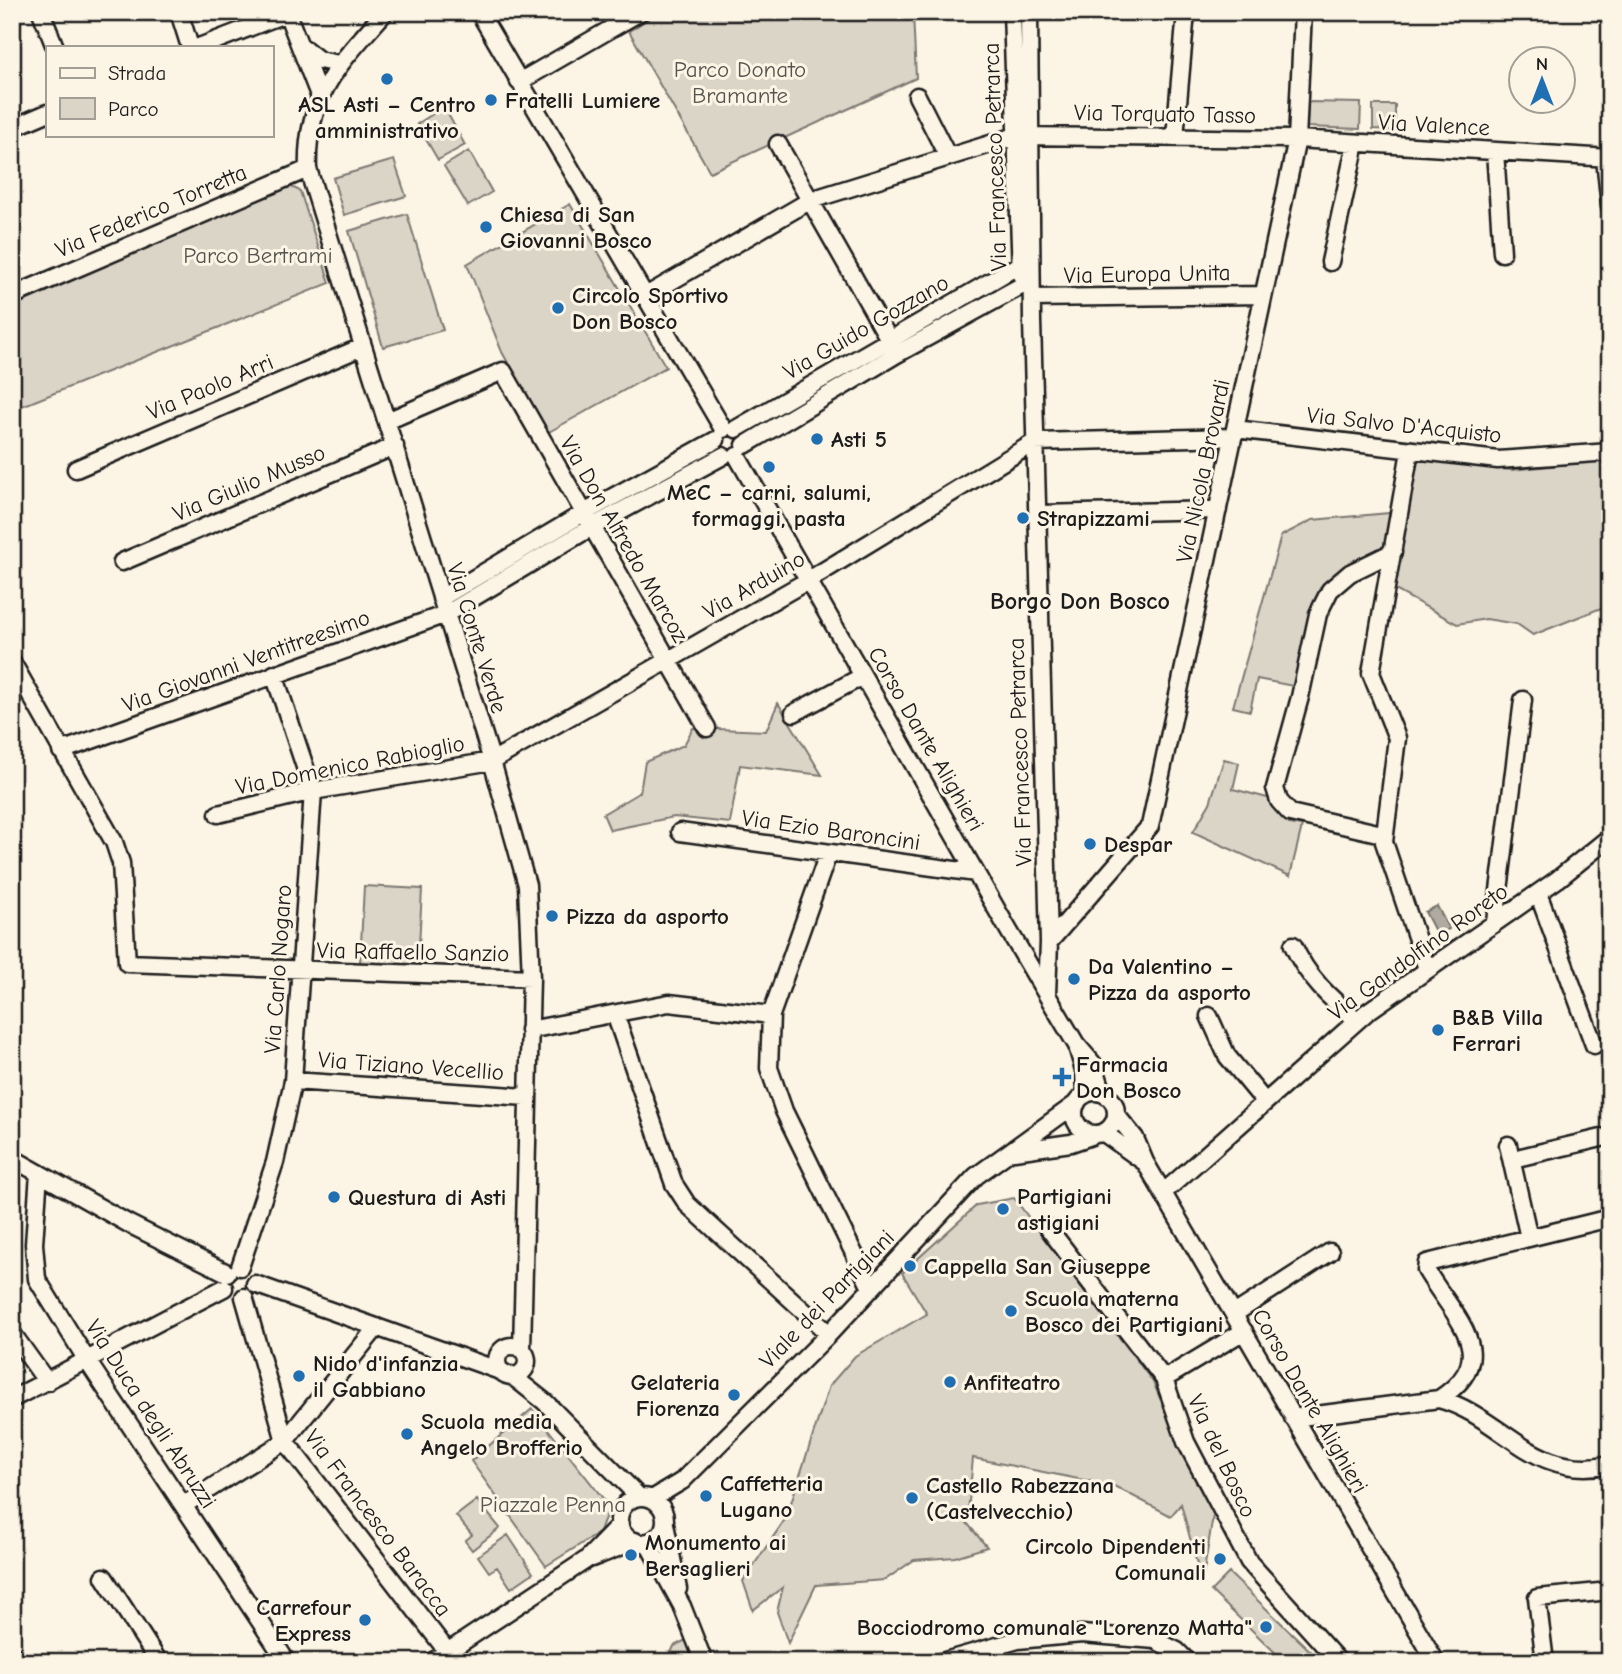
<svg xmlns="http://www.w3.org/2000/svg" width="1622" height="1674" font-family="'Comic Neue',sans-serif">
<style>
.green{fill:#dbd5c8;stroke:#7c7872;stroke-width:2}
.water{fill:#b0aba1;stroke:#75726c;stroke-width:2}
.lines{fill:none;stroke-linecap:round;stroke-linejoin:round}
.minor-casing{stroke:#1c1c1c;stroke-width:21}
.minor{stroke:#fcf5e5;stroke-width:16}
.poi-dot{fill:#1f6fb2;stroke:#fcf5e5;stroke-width:2.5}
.labels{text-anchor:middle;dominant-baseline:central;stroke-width:6;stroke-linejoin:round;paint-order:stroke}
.park-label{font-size:23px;fill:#555450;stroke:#fcf5e5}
.poi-label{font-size:23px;font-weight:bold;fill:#1c1c1c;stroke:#fcf5e5;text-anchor:start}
.street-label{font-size:23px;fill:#1c1c1c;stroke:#fcf5e5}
.neighbourhood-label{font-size:24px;font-weight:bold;fill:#1c1c1c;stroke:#fcf5e5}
</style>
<rect width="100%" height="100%" fill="#fcf5e5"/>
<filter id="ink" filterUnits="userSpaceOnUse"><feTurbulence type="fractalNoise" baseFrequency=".0143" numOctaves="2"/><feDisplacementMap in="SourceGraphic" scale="14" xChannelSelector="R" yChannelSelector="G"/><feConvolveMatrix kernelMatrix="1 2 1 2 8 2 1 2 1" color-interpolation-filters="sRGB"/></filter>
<g filter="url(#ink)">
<path class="green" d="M660,12H913L916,78L710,172L629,31Z
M1308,102L1361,103L1360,129L1307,127Z
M1373,105H1395V130L1373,129Z
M444,107L465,145L438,160L417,124Z
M469,151L492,192L468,206L444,166Z
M394,160L406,196L344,215L333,178Z
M287,185L300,191L330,283L12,410V307Z
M570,204L666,367L547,433L502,352L467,264Z
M407,214L443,330L383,347L349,231Z
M1415,459L1511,470L1610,460V608H1601L1533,635L1517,624L1486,619L1457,624L1386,585L1393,554L1330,590L1304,679L1293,686L1257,679L1250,711L1233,707L1281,536L1312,520L1400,512Z
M778,703L822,775L740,765L730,823L674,817L610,830L603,814L640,792L645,762L684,745L693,728L766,731Z
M1224,759L1239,763L1233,789L1279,801L1290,813L1289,824L1302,826L1290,876L1193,832L1210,803Z
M364,886L422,889L418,965L360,963Z
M1014,1198L1153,1382L1197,1483L1214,1510L1202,1583L1181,1504L1171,1516L1114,1486L973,1458L967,1523L987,1547L955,1557L914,1560L885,1580L816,1585L788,1643L777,1612L783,1587L753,1610L743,1581L786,1518L829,1386L855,1356L927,1314L902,1273L977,1205Z
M532,1409L609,1506L600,1532L546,1566L471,1461Z
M477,1500L500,1528L472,1550L465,1541L472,1535L456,1516Z
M508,1535L533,1573L511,1588L497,1567L489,1572L478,1556Z
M1229,1573L1322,1662H1285L1211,1591Z
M688,1639L696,1662H667L674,1646Z"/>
<path class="water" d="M1437,906L1449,929L1437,935L1425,912Z"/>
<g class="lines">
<defs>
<path id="minor" d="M41,12L55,47
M179,12L190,47
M385,12C340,63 305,96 308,169L492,761L527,885L531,978L522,1350
M479,12L723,429
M1012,12L1021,274
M1029,12L1032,321L1049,942L1047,994
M301,46L319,60L339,64
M199,47L287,13L319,95
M519,82L640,12
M917,96L947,155
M12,128L47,113
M1175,137L1186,12
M778,144L894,348
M1495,151L1502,253
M1605,158L1610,207
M1330,262L1356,143
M12,296L308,169
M644,297L811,200L1016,136L1297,139L1610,158
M1032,298L1263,295
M387,421L503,371L707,728
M736,429L1019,265
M1235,429L1498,460L1610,452
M745,445L897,354L1023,285
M1410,451L1371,673L1397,738L1384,842L1427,969
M737,456L1009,931L1076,1044L1094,1065L1103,1093
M76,469L362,347
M1038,514L1218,510
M122,562L395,446
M441,598L582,514L716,440
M12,662L114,842L121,863L127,963L531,978
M794,713L863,676
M61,751L446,614L590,528L723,456
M218,814L313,791L492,761L807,581L1035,442L1233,437
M680,832L976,873
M1382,834L1290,813L1279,801L1275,788L1300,697L1318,614L1330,590L1350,573L1393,552
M828,854L771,1015L769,1068L784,1111L871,1288
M1538,893L1594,1045
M1495,922L1523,700
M1049,942L1150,826L1297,139L1303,12
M1293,945C1307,977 1330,999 1357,1020
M615,1014L674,1184L687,1204L829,1334
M1209,1016L1227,1056L1265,1102
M529,1030L669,1003L771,1015
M1078,1050L1084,1070L1085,1095
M293,1081L527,1097
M1074 1113a21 21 0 1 1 42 0a21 21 0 1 1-42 0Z
M1117,1116L1135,1138L1145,1162L1436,1662
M1104,1133L1143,1161
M1508,1145L1529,1238
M1014,1151L1071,1143L1094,1135
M1521,1157L1610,1136
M12,1158L129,1224L227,1273
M39,1173L34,1244L37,1279L88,1362L287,1662
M1164,1192L1367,1012L1558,879L1610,837
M1049,1229L1164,1379L1186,1442L1249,1562L1339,1662
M240,1267L275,1162L293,1081L313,791L274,674
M255,1284L503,1372
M244,1297L285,1441L447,1651
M1234,1314L1330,1252
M12,1333L47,1382
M497 1361a15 15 0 1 1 30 0a15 15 0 1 1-30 0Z
M511,1375L545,1402L639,1497
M1164,1379L1244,1331
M12,1399L224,1288
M1439,1399C1504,1357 1454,1318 1426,1270L1427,1263L1610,1218
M1293,1418L1439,1399C1502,1416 1534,1482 1610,1464
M619 1520a23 23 0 1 1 46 0a23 23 0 1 1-46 0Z
M652,1499L682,1481L829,1334L976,1176L1077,1103
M184,1505L285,1441L377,1327
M665,1524L678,1589
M647,1542L682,1606L704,1662
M592,1558L635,1541
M104,1577L159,1662
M12,1654L18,1662
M432,1662L586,1560L620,1525
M941,1662L1018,1640L1082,1634L1155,1640L1177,1651L1188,1662
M1545,1662L1537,1598L1610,1591"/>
</defs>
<use href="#minor" class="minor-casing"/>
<use href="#minor" class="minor"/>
</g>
</g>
<g class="poi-dot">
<circle cx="387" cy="79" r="7"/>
<circle cx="491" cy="100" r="7"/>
<circle cx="486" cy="227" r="7"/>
<circle cx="558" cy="308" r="7"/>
<circle cx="817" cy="439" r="7"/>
<circle cx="769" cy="467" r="7"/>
<circle cx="1023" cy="518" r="7"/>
<circle cx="1090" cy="844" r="7"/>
<circle cx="552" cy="916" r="7"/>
<circle cx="1074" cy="979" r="7"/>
<circle cx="1438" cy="1030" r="7"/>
<path d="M1058.5 1066.5h7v7h7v7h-7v7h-7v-7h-7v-7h7z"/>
<circle cx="334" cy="1197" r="7"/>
<circle cx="1003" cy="1209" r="7"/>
<circle cx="910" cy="1266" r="7"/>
<circle cx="1011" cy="1311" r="7"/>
<circle cx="299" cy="1376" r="7"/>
<circle cx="950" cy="1382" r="7"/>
<circle cx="734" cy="1395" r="7"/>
<circle cx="407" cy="1434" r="7"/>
<circle cx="706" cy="1496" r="7"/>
<circle cx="912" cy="1498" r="7"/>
<circle cx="631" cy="1555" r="7"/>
<circle cx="1220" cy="1559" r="7"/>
<circle cx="365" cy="1620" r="7"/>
<circle cx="1266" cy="1627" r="7"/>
</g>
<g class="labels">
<g class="park-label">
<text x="740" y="69">Parco Donato<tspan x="740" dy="26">Bramante</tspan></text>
<text x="258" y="255">Parco Bertrami</text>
<text x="553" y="1504">Piazzale Penna</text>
</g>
<g class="poi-label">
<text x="505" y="100">Fratelli Lumiere</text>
<text x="387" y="104" text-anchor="middle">ASL Asti – Centro<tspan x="387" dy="26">amministrativo</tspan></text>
<text x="500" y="214">Chiesa di San<tspan x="500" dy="26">Giovanni Bosco</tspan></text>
<text x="572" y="295">Circolo Sportivo<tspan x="572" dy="26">Don Bosco</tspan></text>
<text x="831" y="439">Asti 5</text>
<text x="769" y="492" text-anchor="middle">MeC – carni, salumi,<tspan x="769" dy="26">formaggi, pasta</tspan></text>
<text x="1037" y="518">Strapizzami</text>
<text x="1104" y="844">Despar</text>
<text x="566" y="916">Pizza da asporto</text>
<text x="1088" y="966">Da Valentino –<tspan x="1088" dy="26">Pizza da asporto</tspan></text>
<text x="1452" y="1017">B&amp;B Villa<tspan x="1452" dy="26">Ferrari</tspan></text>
<text x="1076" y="1064">Farmacia<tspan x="1076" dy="26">Don Bosco</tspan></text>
<text x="1017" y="1196">Partigiani<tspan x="1017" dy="26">astigiani</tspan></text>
<text x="348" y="1197">Questura di Asti</text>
<text x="924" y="1266">Cappella San Giuseppe</text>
<text x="1025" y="1298">Scuola materna<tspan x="1025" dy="26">Bosco dei Partigiani</tspan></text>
<text x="313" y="1363">Nido d'infanzia<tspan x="313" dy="26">il Gabbiano</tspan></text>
<text x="720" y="1382" text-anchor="end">Gelateria<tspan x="720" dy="26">Fiorenza</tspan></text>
<text x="964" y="1382">Anfiteatro</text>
<text x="421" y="1421">Scuola media<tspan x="421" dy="26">Angelo Brofferio</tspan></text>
<text x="720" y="1483">Caffetteria<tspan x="720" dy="26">Lugano</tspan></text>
<text x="926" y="1485">Castello Rabezzana<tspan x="926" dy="26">(Castelvecchio)</tspan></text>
<text x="645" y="1542">Monumento ai<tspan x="645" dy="26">Bersaglieri</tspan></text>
<text x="1206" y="1546" text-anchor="end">Circolo Dipendenti<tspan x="1206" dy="26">Comunali</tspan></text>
<text x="351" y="1607" text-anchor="end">Carrefour<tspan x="351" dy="26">Express</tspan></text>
<text x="1252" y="1627" text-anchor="end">Bocciodromo comunale "Lorenzo Matta"</text>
</g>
<g class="street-label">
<text transform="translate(1165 114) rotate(1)">Via Torquato Tasso</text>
<text transform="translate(1434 125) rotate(3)">Via Valence</text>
<text transform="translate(995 157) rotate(-92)">Via Francesco Petrarca</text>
<text transform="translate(151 211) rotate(-23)">Via Federico Torretta</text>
<text transform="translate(1147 274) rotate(-1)">Via Europa Unita</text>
<text transform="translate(866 327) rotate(-30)">Via Guido Gozzano</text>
<text transform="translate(210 387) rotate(-23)">Via Paolo Arri</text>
<text transform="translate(1404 425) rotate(6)">Via Salvo D'Acquisto</text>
<text transform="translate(1203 471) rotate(-78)">Via Nicola Brovardi</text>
<text transform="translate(249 483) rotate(-23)">Via Giulio Musso</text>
<text transform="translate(624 539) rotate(60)">Via Don Alfredo Marcoz</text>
<text transform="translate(754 585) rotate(-30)">Via Arduino</text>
<text transform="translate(477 638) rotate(73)">Via Conte Verde</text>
<text transform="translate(246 661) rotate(-20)">Via Giovanni Ventitreesimo</text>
<text transform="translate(926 739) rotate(60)">Corso Dante Alighieri</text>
<text transform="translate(1020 752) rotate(-92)">Via Francesco Petrarca</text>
<text transform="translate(350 765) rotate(-11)">Via Domenico Rabioglio</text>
<text transform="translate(831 830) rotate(8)">Via Ezio Baroncini</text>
<text transform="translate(413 952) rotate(1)">Via Raffaello Sanzio</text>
<text transform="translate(1418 952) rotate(-36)">Via Gandolfino Roreto</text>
<text transform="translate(278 969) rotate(-86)">Via Carlo Nogaro</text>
<text transform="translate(411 1066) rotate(4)">Via Tiziano Vecellio</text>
<text transform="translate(827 1299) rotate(-46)">Viale dei Partigiani</text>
<text transform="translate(1310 1401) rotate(60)">Corso Dante Alighieri</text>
<text transform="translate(151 1414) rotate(57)">Via Duca degli Abruzzi</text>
<text transform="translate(1222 1456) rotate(65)">Via del Bosco</text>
<text transform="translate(378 1523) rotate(53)">Via Francesco Baracca</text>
</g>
<g class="neighbourhood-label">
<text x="1080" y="601">Borgo Don Bosco</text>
</g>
</g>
<rect width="1622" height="1674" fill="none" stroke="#fcf5e5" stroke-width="42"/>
<rect x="21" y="21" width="1580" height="1632" fill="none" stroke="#1c1c1c" stroke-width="2.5" filter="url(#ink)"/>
<rect x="46" y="46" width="228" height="91" fill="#fcf5e5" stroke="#a29e95" stroke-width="2"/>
<rect x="60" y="68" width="35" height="10" fill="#fcf5e5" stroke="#a29e95" stroke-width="2"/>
<text x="108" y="80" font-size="21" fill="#1c1c1c">Strada</text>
<rect x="60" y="98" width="35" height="21" fill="#dbd5c8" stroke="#a29e95" stroke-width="2"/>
<text x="108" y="116" font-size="21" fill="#1c1c1c">Parco</text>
<g transform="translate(1542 80)"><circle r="33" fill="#fcf5e5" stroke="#a29e95" stroke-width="2"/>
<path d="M0-5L12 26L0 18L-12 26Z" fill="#1f6fb2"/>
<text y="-10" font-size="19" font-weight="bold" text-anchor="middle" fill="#1c1c1c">N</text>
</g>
</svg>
